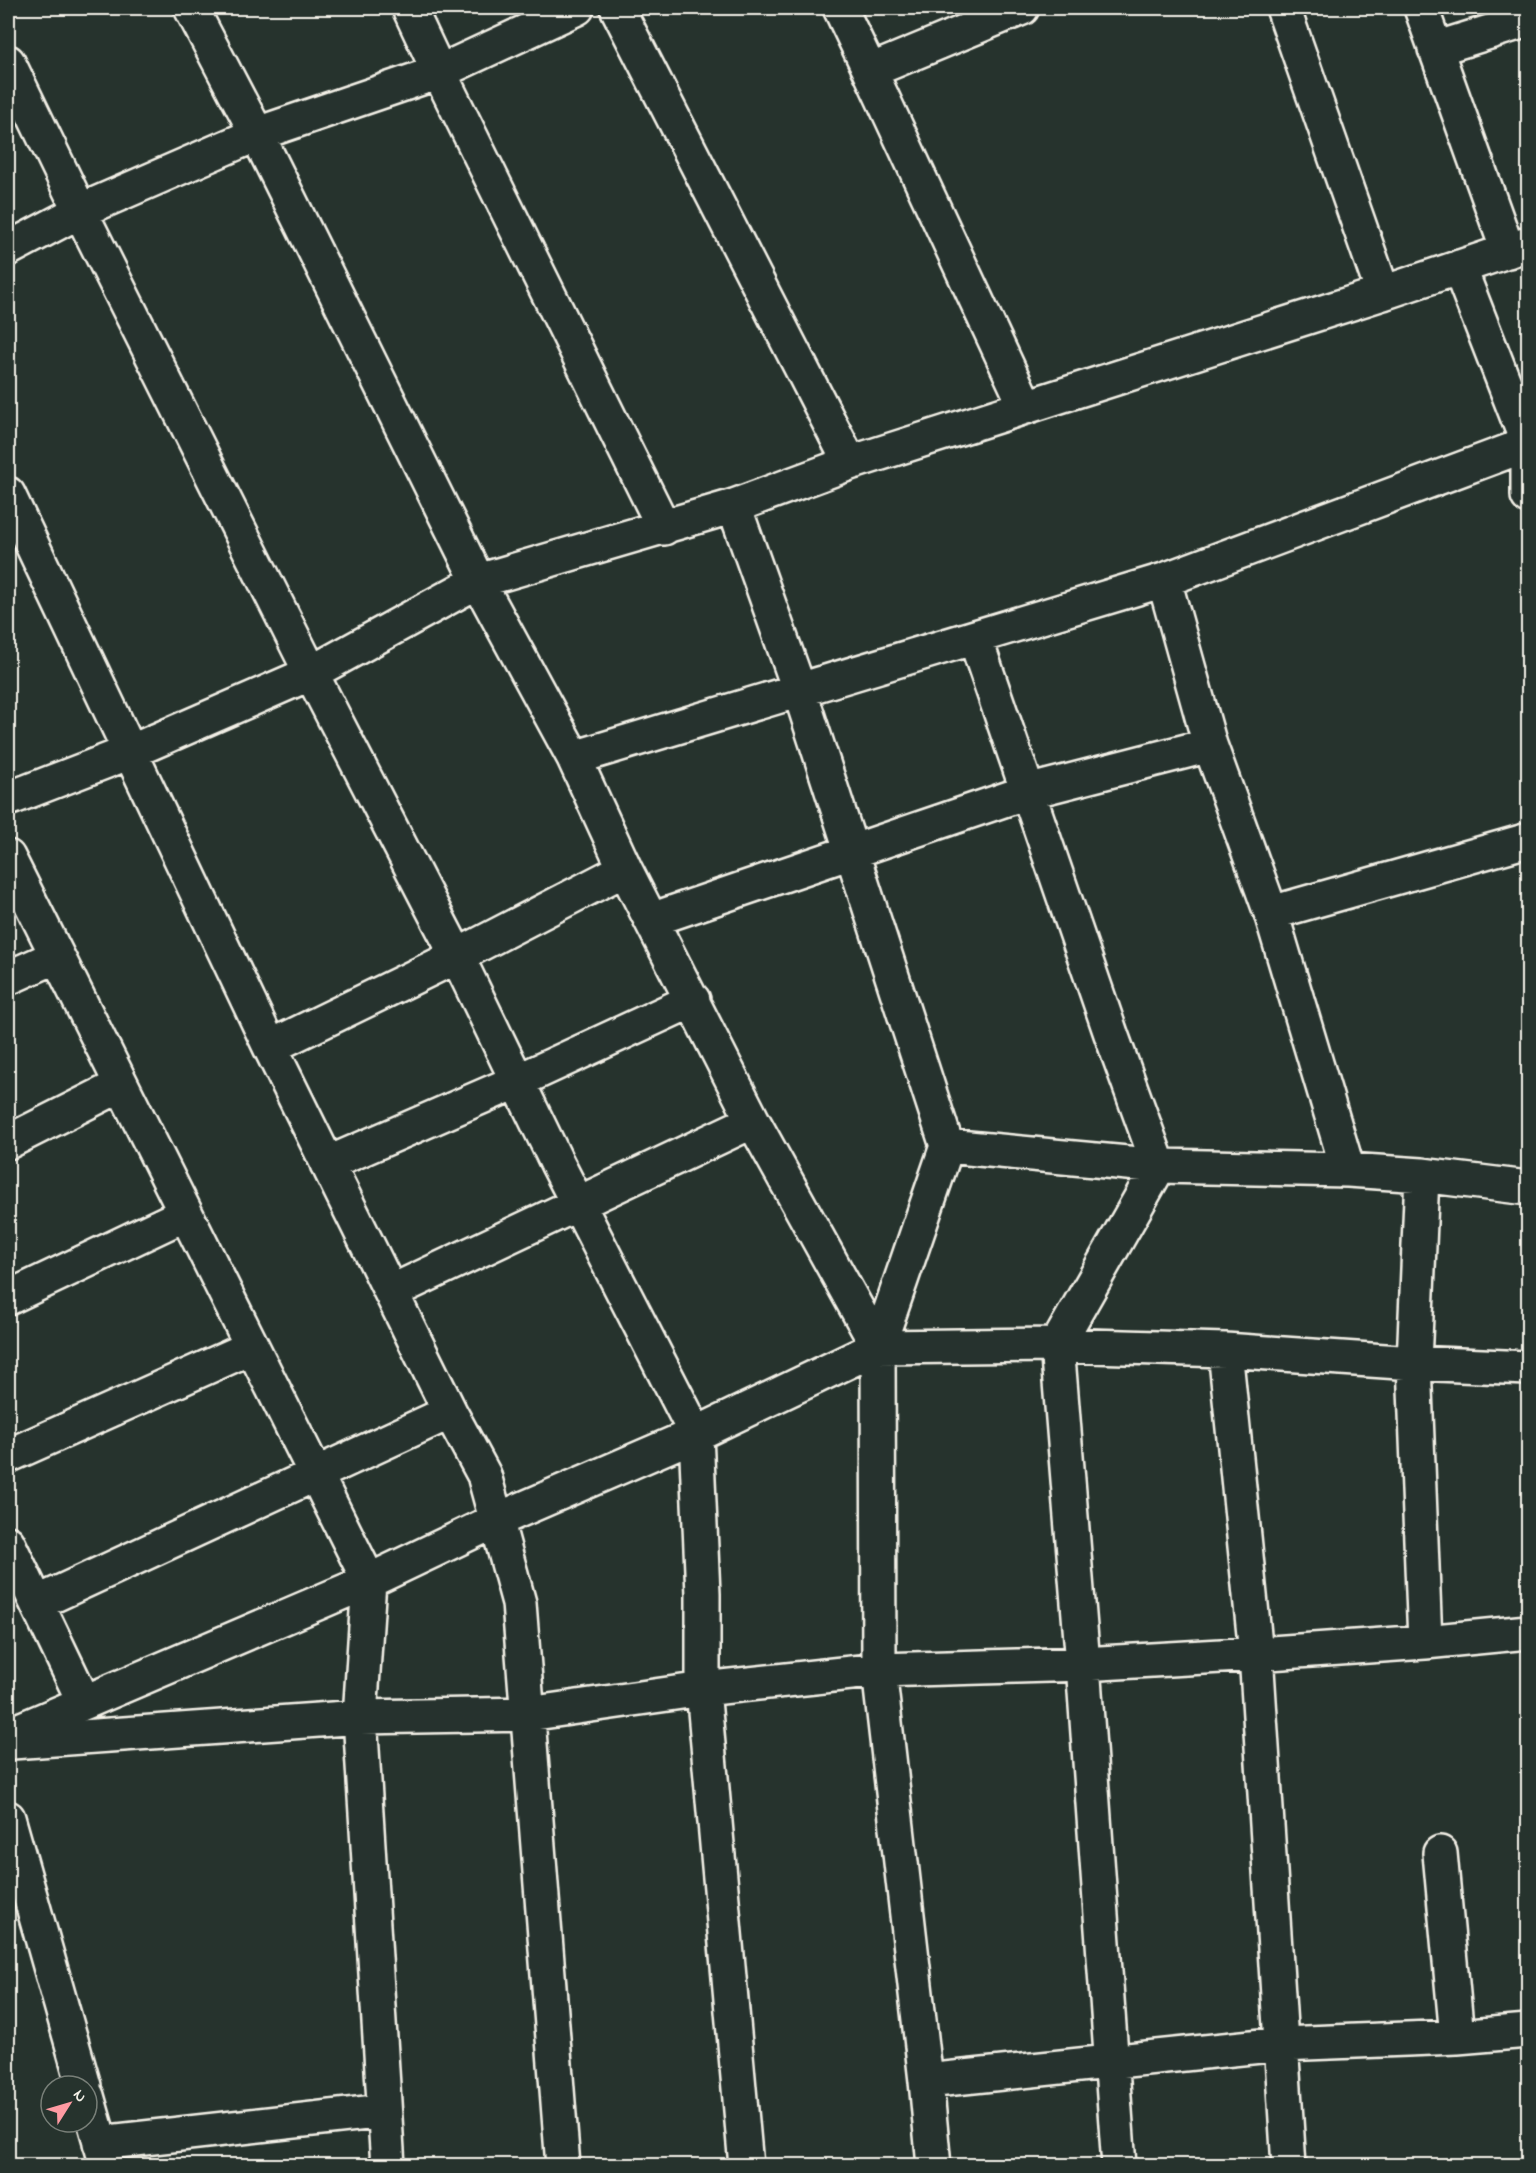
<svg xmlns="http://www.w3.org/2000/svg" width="1536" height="2173" font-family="'Indie Flower',sans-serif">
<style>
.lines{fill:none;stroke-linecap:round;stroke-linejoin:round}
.minor-casing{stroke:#f4f1e8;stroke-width:38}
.minor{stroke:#26332d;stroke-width:33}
</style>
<rect width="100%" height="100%" fill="#26332d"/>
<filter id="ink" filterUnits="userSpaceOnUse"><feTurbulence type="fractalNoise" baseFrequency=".0167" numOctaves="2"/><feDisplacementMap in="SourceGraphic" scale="12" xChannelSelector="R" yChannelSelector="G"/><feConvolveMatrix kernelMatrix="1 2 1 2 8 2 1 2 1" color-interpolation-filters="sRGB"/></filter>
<g filter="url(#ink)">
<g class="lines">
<defs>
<path id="minor" d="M191,8L257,134L478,581L574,758L625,869L753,1121L878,1347
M409,8L439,72L664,528
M617,8L850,463
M840,8L870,71
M1022,8L870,71L1026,407
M1283,8L1383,293
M1421,8L1508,251
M1435,49L1528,20
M8,62L80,211L311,673L457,956L557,1163L696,1434L703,1594V1689L746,2166
M8,249L80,211L257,134L439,72L577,8
M1459,267L1528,444V496
M8,494L270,1047L450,1412L484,1475L519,1603L563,2166
M734,506L799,689L947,1146L878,1347L879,1670L926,2081L934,2166
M1164,580L1210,745L1271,913L1348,1170
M975,638L1111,1034L1159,1166L1057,1345L1083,1664L1119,2166
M574,758L1164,580L1528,444
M8,799L130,752L311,673L478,581L734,506L850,463L1383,293L1528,244
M8,857L369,1581L360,1717L388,2166
M1271,913L1528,840
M651,920L1027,792L1210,745
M8,978L57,956
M270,1047L457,956L625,869
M8,1142L121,1085
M947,1146L1159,1166L1348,1170L1422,1175L1528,1188
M327,1164L518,1081L693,1000
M1422,1175L1414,1363L1425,1642
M391,1292L753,1121
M8,1298L185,1214
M1225,1350L1256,1654L1289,2166
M8,1456L252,1347
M8,1543L84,1702
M37,1603L450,1412
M8,1735L369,1581L497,1520L696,1434L878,1347L1057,1345L1225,1350L1414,1363L1528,1368
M12,1742L360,1717L528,1714L703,1689L879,1670L1083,1664L1256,1654L1425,1642L1528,1632
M8,1818L84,2086
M1440,1853L1457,2037
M926,2081L1281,2044L1457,2037L1528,2031
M87,2096L107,2166
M100,2143L384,2111"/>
</defs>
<use href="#minor" class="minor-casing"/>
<use href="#minor" class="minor"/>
</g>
</g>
<rect width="1536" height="2173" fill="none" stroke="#26332d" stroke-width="30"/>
<rect x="15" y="15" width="1506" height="2143" fill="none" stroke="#f4f1e8" stroke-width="2" filter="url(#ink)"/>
<g transform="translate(69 2104) rotate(53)"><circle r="28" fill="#26332d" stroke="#787f78" stroke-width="1.5"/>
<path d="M0-4.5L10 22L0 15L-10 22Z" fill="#ff9aa2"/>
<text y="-9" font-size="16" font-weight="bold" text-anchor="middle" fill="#f4f1e8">N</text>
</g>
</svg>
